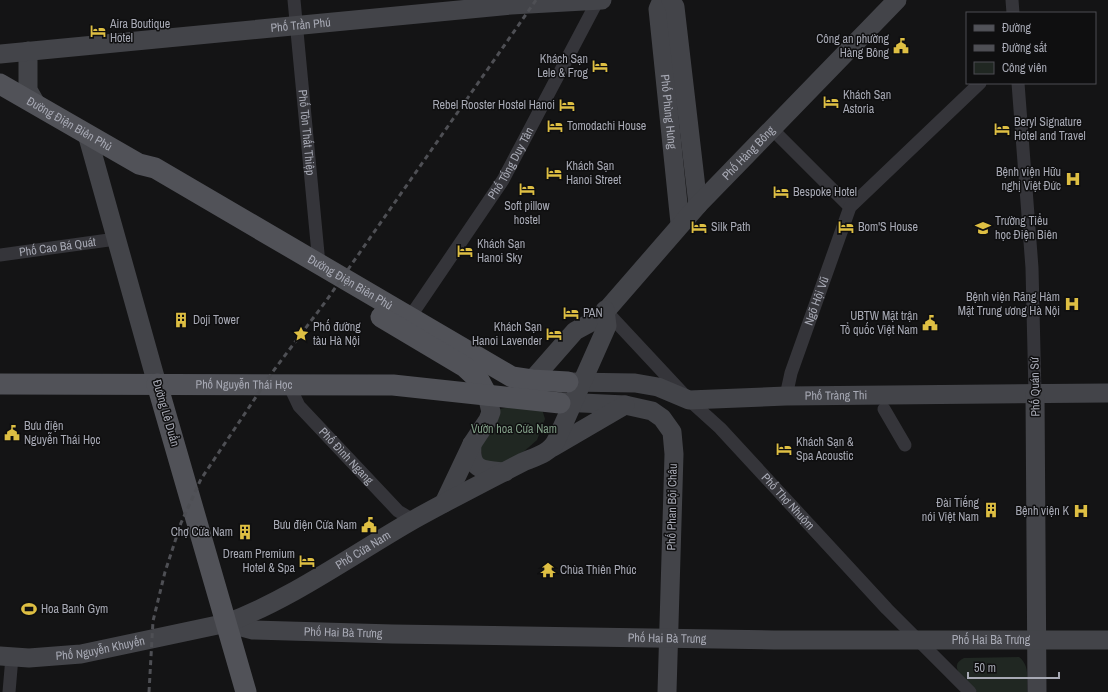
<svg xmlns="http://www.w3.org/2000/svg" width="1108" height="692" font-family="'Archivo Narrow',sans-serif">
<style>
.green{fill:#202722}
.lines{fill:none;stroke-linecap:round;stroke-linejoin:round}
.street{stroke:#35353a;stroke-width:13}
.secondary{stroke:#434449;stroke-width:19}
.primary{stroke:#515258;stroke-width:21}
.rail{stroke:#4e4f54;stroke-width:3;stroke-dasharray:5 4;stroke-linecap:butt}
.labels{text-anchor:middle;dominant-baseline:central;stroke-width:3;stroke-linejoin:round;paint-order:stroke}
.poi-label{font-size:12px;fill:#a7a9b4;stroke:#0f0f10;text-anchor:start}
.street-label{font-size:12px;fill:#a7a9b4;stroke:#0f0f10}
.park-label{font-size:12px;fill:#809d86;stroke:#0f0f10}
</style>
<rect width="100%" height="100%" fill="#141415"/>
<path class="green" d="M520,405L541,406L545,419L537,440L521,454L499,465L483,462L480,444L499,409Z
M1019,657C1030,665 1027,680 1027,692H977C969,683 945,667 964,658Z"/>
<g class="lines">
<g class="street">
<path id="s1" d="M294,0L319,264"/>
<path d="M1012,0L1013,13"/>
<path d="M1018,83L1032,268L1035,394"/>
<path d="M772,129L850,207"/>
<path id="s2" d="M0,255L116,239"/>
<path id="s3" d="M605,310L689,400L720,428L887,609L970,692"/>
<path id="s4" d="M410,317L503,180L598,0"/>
<path id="s5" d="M289,385L299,406L398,511L413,520"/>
<path id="s6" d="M786,396L791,373L850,207L980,83"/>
<path d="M884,409L905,445"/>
<path d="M9,692L12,657"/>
</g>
<g class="secondary">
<path id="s7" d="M662,0L658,9L680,223"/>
<path d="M671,0L675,7L698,205"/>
<path d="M28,51V90L36,104"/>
<path id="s8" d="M0,54L511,5L602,0"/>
<path d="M87,134L157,384"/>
<path id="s9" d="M598,320L698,205L897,0"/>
<path d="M532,380L575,331L599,318"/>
<path id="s10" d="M570,382L635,383L658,387L689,400L786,396L1108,393"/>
<path d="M1035,394L1037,692"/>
<path d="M561,402L625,405L652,411L662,418L672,432L674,454L667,692"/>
<path d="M472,444C470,471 482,470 505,472"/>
<path d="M553,447L625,405"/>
<path d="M444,503L472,444L488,420L491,412L487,395"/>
<path id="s11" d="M227,623L253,630L393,634L774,640H1108"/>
<path id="s12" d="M0,656L29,658L81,654L227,623C293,598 352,555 413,520C449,500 486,481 523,462C535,457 550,453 556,441L607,326L605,310"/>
</g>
<g class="primary">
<path id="s13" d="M0,84L139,164L155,168L512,377L532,380L568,382"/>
<path d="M381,317L465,367L479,380L487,395"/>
<path id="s14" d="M0,384L393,385L560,403"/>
<path d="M157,384L246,692"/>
</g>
<path class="rail" d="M149,692L153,621L165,572L181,523L201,479L274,370L326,301L536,0"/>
</g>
<defs>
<symbol id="hotel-bare" viewBox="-9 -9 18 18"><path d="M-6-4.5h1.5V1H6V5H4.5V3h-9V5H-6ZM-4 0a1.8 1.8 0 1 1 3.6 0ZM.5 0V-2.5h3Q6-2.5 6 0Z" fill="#debf43" stroke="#0f0f10" stroke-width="2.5" paint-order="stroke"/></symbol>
<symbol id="civic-bare" viewBox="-9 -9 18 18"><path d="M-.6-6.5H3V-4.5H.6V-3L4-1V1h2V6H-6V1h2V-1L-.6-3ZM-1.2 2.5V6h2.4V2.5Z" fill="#debf43" stroke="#0f0f10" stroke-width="2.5" paint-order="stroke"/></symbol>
<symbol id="hospital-bare" viewBox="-9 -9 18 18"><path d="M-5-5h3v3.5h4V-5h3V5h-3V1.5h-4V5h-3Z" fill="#debf43" stroke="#0f0f10" stroke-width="2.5" paint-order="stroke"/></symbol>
<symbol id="school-bare" viewBox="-9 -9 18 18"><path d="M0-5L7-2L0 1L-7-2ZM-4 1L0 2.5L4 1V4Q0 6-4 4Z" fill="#debf43" stroke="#0f0f10" stroke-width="2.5" paint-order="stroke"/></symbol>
<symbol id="building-bare" viewBox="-9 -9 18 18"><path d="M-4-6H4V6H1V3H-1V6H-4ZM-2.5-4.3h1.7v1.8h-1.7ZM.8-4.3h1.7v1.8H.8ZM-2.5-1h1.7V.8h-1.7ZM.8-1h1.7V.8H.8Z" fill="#debf43" stroke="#0f0f10" stroke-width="2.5" paint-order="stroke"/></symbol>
<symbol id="sight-bare" viewBox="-9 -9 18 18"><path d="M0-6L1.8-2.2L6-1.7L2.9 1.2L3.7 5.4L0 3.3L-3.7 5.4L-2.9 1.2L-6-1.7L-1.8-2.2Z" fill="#debf43" stroke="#0f0f10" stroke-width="2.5" paint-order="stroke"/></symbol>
<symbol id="temple-bare" viewBox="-9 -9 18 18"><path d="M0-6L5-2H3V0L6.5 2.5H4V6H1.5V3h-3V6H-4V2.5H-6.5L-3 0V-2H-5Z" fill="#debf43" stroke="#0f0f10" stroke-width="2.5" paint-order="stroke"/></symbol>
<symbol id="stadium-bare" viewBox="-9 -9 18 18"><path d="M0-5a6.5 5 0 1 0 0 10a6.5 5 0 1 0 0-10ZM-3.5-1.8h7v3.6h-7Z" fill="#debf43" stroke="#0f0f10" stroke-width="2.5" paint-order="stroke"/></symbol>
</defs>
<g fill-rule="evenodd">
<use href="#hotel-bare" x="87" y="20" width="22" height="22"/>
<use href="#civic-bare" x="890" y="35" width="22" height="22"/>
<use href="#hotel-bare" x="589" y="55" width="22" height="22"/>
<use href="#hotel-bare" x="820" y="91" width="22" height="22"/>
<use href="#hotel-bare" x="556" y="94" width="22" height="22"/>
<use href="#hotel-bare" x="544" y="115" width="22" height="22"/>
<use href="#hotel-bare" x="991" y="118" width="22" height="22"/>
<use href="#hotel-bare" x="543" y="162" width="22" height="22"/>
<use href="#hospital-bare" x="1062" y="168" width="22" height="22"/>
<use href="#hotel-bare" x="516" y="178" width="22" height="22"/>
<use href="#hotel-bare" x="770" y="181" width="22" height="22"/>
<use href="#hotel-bare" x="688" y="216" width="22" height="22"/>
<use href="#hotel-bare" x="835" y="216" width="22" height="22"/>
<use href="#school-bare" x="972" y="217" width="22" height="22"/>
<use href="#hotel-bare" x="454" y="240" width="22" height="22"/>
<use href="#hospital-bare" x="1061" y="293" width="22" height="22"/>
<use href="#hotel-bare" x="560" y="302" width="22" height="22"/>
<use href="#building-bare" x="170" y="309" width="22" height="22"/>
<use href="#civic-bare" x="919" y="312" width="22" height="22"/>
<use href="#sight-bare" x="290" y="323" width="22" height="22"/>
<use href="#hotel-bare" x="543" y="323" width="22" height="22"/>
<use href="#civic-bare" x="1" y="422" width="22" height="22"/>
<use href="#hotel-bare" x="773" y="438" width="22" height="22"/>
<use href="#building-bare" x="980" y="499" width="22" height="22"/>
<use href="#hospital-bare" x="1070" y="500" width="22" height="22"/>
<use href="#civic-bare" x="358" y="514" width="22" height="22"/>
<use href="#building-bare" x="234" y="521" width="22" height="22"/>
<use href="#hotel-bare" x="296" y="550" width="22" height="22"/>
<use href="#temple-bare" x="537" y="559" width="22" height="22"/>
<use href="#stadium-bare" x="18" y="598" width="22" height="22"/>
</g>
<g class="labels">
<g class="poi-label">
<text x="110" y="24">Aira Boutique<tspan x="110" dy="14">Hotel</tspan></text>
<text x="889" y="39" text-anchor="end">Công an phường<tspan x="889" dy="14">Hàng Bông</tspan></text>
<text x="588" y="59" text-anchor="end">Khách Sạn<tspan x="588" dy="14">Lele &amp; Frog</tspan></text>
<text x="843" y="95">Khách Sạn<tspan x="843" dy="14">Astoria</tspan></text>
<text x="555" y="105" text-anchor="end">Rebel Rooster Hostel Hanoi</text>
<text x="1014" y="122">Beryl Signature<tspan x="1014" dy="14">Hotel and Travel</tspan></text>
<text x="567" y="126">Tomodachi House</text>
<text x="566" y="166">Khách Sạn<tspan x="566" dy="14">Hanoi Street</tspan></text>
<text x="1061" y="172" text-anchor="end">Bệnh viện Hữu<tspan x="1061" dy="14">nghị Việt Đức</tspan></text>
<text x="793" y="192">Bespoke Hotel</text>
<text x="527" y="206" text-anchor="middle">Soft pillow<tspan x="527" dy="14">hostel</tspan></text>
<text x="995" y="221">Trường Tiểu<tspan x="995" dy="14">học Điện Biên</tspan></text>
<text x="711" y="227">Silk Path</text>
<text x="858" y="227">Bom'S House</text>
<text x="477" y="244">Khách Sạn<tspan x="477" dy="14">Hanoi Sky</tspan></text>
<text x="1060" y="297" text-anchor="end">Bệnh viện Răng Hàm<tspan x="1060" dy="14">Mặt Trung ương Hà Nội</tspan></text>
<text x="583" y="313">PAN</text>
<text x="918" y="316" text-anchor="end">UBTW Mặt trận<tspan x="918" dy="14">Tổ quốc Việt Nam</tspan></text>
<text x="193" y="320">Doji Tower</text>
<text x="313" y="327">Phố đường<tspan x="313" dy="14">tàu Hà Nội</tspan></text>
<text x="542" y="327" text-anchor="end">Khách Sạn<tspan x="542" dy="14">Hanoi Lavender</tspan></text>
<text x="24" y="426">Bưu điện<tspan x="24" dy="14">Nguyễn Thái Học</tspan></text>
<text x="796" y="442">Khách Sạn &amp;<tspan x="796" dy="14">Spa Acoustic</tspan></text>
<text x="979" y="503" text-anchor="end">Đài Tiếng<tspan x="979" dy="14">nói Việt Nam</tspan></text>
<text x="1069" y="511" text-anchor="end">Bệnh viện K</text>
<text x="357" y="525" text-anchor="end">Bưu điện Cửa Nam</text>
<text x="233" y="532" text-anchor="end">Chợ Cửa Nam</text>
<text x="295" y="554" text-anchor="end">Dream Premium<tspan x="295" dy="14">Hotel &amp; Spa</tspan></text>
<text x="560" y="570">Chùa Thiên Phúc</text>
<text x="41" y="609">Hoa Banh Gym</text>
</g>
<g class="street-label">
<text stroke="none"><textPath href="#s8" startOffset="302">Phố Trần Phú</textPath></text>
<text stroke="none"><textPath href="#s7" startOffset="113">Phố Phùng Hưng</textPath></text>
<text stroke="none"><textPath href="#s13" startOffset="80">Đường Điện Biên Phủ</textPath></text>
<text stroke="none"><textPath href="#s1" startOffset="133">Phố Tôn Thất Thiệp</textPath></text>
<text stroke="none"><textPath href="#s9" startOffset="225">Phố Hàng Bông</textPath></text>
<text stroke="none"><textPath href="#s4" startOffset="184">Phố Tống Duy Tân</textPath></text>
<text stroke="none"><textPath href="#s2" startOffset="58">Phố Cao Bá Quát</textPath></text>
<text stroke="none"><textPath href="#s13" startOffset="403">Đường Điện Biên Phủ</textPath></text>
<text stroke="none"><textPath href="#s6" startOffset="100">Ngõ Hội Vũ</textPath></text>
<text stroke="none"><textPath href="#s14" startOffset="244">Phố Nguyễn Thái Học</textPath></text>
<text transform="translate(1035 387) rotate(-91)">Phố Quán Sứ</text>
<text stroke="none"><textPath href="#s10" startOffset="269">Phố Tràng Thi</textPath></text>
<text transform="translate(166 413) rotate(74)">Đường Lê Duẩn</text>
<text stroke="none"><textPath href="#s5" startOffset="92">Phố Đình Ngang</textPath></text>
<text stroke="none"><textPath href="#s3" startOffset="265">Phố Thợ Nhuộm</textPath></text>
<text transform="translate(672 507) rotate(-89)">Phố Phan Bội Châu</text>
<text stroke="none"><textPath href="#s12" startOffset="385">Phố Cửa Nam</textPath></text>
<text stroke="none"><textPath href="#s11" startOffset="117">Phố Hai Bà Trưng</textPath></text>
<text stroke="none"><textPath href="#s11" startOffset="441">Phố Hai Bà Trưng</textPath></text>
<text stroke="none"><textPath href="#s11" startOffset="765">Phố Hai Bà Trưng</textPath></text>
<text stroke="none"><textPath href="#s12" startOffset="101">Phố Nguyễn Khuyến</textPath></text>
</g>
<g class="park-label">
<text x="514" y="429">Vườn hoa Cửa Nam</text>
</g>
</g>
<rect x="966" y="12" width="130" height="72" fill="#0f0f10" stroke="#4c4d52"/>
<rect x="974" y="25" width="20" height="6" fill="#515258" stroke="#4c4d52"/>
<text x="1002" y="32" font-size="12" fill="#a7a9b4">Đường</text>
<rect x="974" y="45" width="20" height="6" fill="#4e4f54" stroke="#4c4d52"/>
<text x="1002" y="52" font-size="12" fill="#a7a9b4">Đường sắt</text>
<rect x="974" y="62" width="20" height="12" fill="#202722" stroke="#4c4d52"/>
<text x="1002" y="72" font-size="12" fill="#a7a9b4">Công viên</text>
<path d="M968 672v6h91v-6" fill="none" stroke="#a7a9b4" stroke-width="2"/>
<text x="974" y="672" font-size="12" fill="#a7a9b4" stroke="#0f0f10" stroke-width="3" paint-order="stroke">50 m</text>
</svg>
